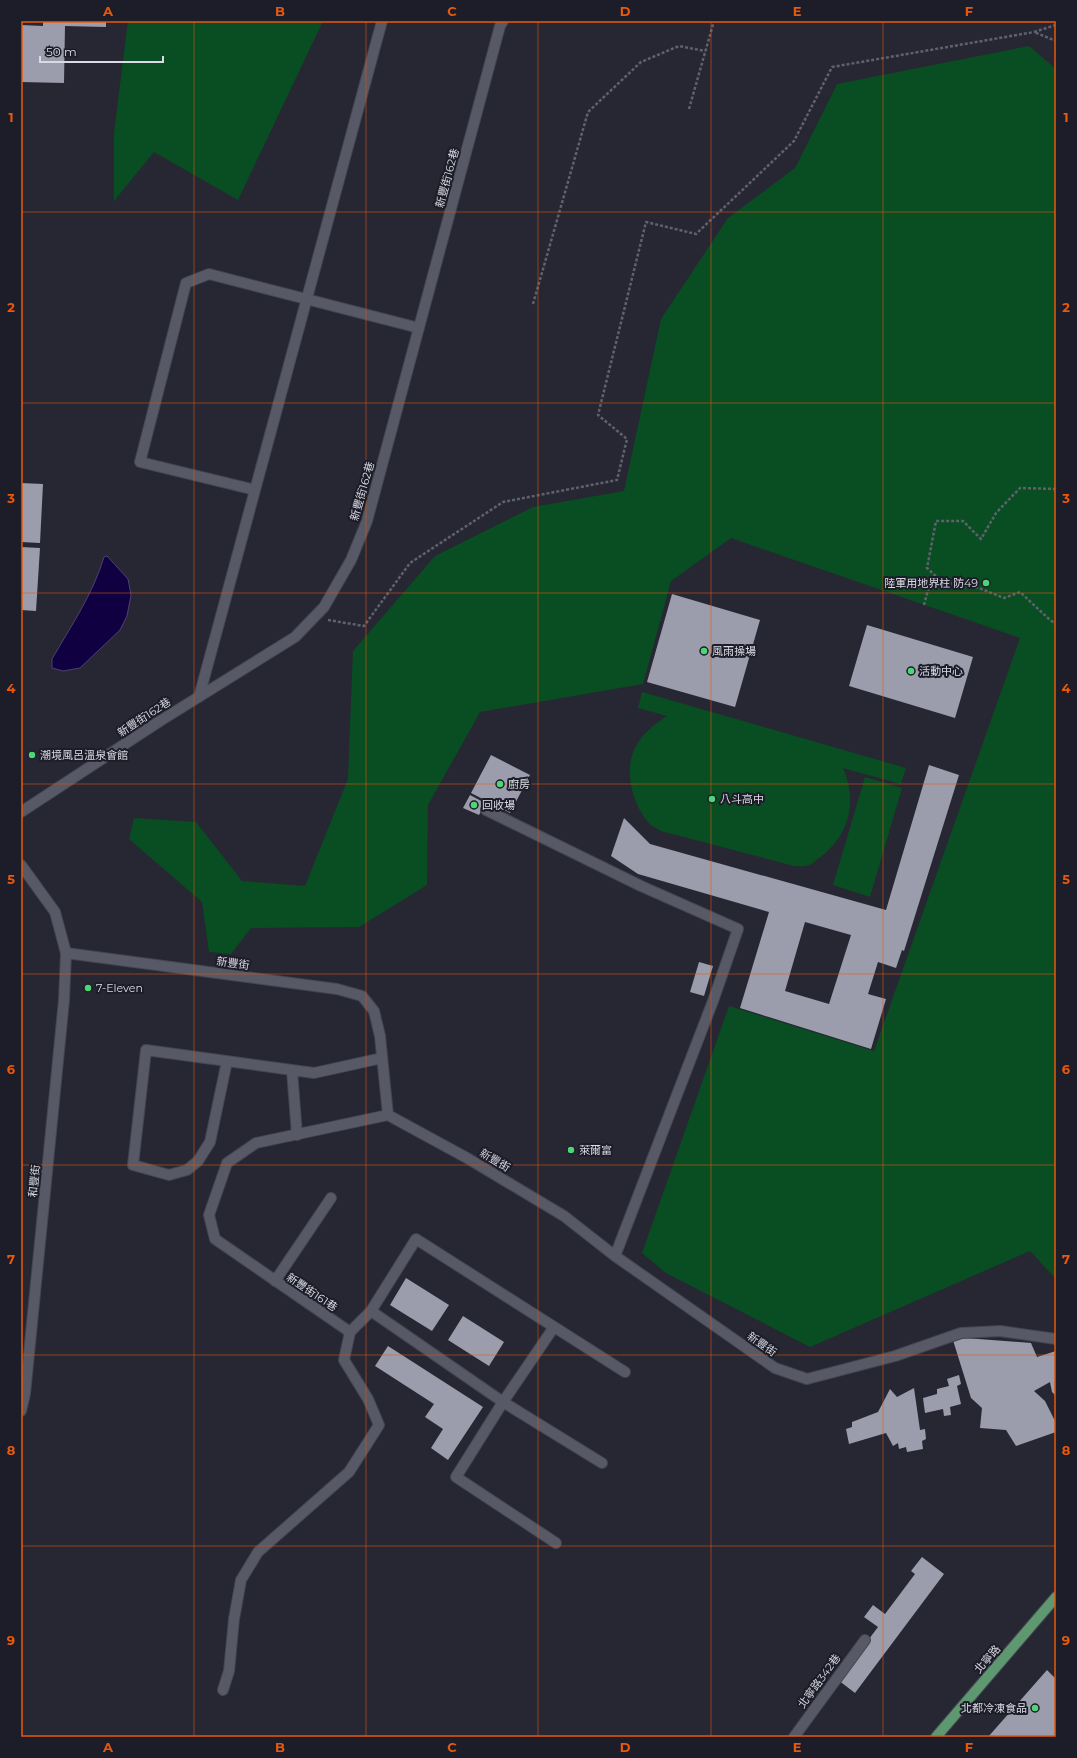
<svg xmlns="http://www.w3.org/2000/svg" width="1077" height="1758" font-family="Montserrat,'Noto Sans TC',sans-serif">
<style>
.green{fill:#094e22}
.water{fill:#110041;stroke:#4d4172}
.building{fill:#9b9dac;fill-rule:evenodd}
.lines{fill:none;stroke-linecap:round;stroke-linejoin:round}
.minor-casing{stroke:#44454f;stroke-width:12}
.major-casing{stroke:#44454f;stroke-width:12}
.path{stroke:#60616c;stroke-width:2.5;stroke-dasharray:3 2;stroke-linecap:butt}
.minor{stroke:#585967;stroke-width:10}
.major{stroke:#5e9871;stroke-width:10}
.grid{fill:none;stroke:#e8590c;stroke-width:1;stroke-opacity:0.55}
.poi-dot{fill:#4ed675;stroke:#1d1d29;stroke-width:1.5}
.labels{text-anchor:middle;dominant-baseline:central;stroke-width:4;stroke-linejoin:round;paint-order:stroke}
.street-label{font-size:11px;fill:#d9dae3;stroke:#1d1d29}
.poi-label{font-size:11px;fill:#d9dae3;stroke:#1d1d29;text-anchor:start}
.neatline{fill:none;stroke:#e8590c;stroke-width:1.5}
.grid-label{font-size:13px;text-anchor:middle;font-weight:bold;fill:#e8590c}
</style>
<rect width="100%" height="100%" fill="#262733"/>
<path class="green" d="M128,21H323L238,200L154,152L114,201V133Z
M1029,46L1056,69V1279L1030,1251L810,1347L666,1273L642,1253L729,1006L874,1051L1020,638L731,538L671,581L643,684L480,712L428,805L427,885L359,927L251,928L231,954L209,952L202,902L129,839L134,818L196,822L242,881L305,886L348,779L353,651L435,556L533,507L624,491L661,319L728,218L795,168L837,84Z
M642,692L906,768L901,784L843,768C858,802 849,836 819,858C816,860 813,864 809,865C805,867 798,866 794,866L661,831C656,828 651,826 648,822C632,803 623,769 636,746C643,733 655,724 667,716L638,708Z
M865,777L902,788L870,897L833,885Z"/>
<path class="water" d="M107,556L128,579L131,595L127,616L120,630L80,668L63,671L52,668V659C71,626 93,594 104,557Z"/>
<path class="building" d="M43,21H106V27L65,26L64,83L21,82V25L43,26Z
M21,483L43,484L40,543L21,542Z
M21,547L40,548L36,611L21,610Z
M672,594L760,620L735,707L647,682Z
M867,625L973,657L955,718L849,686Z
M491,755L530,775L510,813L471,793Z
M929,765L959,775L904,951L902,950L896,968L878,962L868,994L886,999L871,1049L740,1008L769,912L638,874L611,856L624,818L650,844L886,910ZM805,922L851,935L829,1004L785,991Z
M470,795L485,803L479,815L463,808Z
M699,962L713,966L704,996L690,992Z
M406,1278L449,1305L432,1331L390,1305Z
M463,1316L504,1342L489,1366L448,1340Z
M952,1337L1031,1343L1037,1357L1056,1351V1396L1052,1392L1050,1382L1034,1391L1045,1401L1056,1423V1432L1016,1446L1006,1430L980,1428L982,1408L971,1398Z
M388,1346L483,1407L448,1460L431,1448L443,1429L425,1417L434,1404L375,1366Z
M959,1375L961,1384L957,1386L961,1404L950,1407L951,1415L944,1416L943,1409L925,1413L923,1398L937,1394V1389L949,1386L947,1379Z
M914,1388L920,1430L925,1429L926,1439L922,1441L923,1449L907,1452L906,1447L899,1449L898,1443L893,1446L886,1433L849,1444L846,1429L852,1427V1422L878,1412L890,1389L897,1397Z
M922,1557L944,1574L855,1693L838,1680L878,1627L864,1617L873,1605L885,1614L915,1574L911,1571Z
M1047,1670L1056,1679V1737H988Z"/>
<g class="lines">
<defs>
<path id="minor" d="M255,490L140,462L186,283L209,274L419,328
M199,697L382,21
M486,810L641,886L738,929L713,1001L615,1256
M21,812L160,721L295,637L324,607L351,560L367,521L500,26L503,21
M21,865L55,912L66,953L64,1000L25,1394L21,1411
M66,953L337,989L362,996L374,1011L380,1036L388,1115L467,1158L564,1216L615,1256L775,1368L807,1379L895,1356L961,1333L1000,1331L1056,1339
M227,1061L210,1142L198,1161L187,1170L169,1175L133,1165L146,1050L314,1073L382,1058
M292,1070L297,1135
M388,1115L256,1143L227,1163L209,1215L215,1239L350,1332L371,1311L503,1402L602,1463
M275,1281L331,1198
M371,1311L416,1239L625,1372
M554,1327L503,1402L456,1477L556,1543
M223,1690L229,1671L234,1619L241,1580L258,1552L349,1472L379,1425L368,1399L344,1360L350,1332
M794,1737L865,1640"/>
<path id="major" d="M936,1737L1056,1597"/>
</defs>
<use href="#minor" class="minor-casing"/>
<use href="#major" class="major-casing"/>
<path class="path" d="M1056,25L1034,32L1056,41
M689,109L714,21
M533,304L588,112L641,62L679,46L705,51
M1056,489L1020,488L996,513L981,539L963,521H936L927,568L942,582L979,588L1004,598L1020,592L1050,620L1056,624
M924,605L928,590L942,582
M328,620L364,626L410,563L503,502L617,480L627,439L598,415L646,222L696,234L794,141L832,67L1034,32"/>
<use href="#minor" class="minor"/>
<use href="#major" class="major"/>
</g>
<path class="grid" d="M194,21V1737M366,21V1737M538,21V1737M711,21V1737M883,21V1737M21,212H1056M21,403H1056M21,593H1056M21,784H1056M21,974H1056M21,1165H1056M21,1355H1056M21,1546H1056"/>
<g class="poi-dot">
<circle cx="986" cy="583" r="4"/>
<circle cx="704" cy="651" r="4"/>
<circle cx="911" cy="671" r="4"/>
<circle cx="32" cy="755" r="4"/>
<circle cx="500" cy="784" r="4"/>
<circle cx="712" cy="799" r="4"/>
<circle cx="474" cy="805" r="4"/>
<circle cx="88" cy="988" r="4"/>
<circle cx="571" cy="1150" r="4"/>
<circle cx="1035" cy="1708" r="4"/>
</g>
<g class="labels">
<g class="street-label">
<text transform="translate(447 178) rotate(-75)">新豐街162巷</text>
<text transform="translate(362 491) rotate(-74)">新豐街162巷</text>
<text transform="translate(144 717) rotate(-33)">新豐街162巷</text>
<text transform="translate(233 963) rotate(8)">新豐街</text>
<text transform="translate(495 1160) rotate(31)">新豐街</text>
<text transform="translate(34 1181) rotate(-84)">和豐街</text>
<text transform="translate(312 1292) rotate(34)">新豐街161巷</text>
<text transform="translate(762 1344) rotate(35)">新豐街</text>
<text transform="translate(987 1659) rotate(-49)">北寧路</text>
<text transform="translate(819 1681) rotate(-54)">北寧路342巷</text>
</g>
<g class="poi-label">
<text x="978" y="583" text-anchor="end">陸軍用地界柱 防49</text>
<text x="712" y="651">風雨操場</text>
<text x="919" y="671">活動中心</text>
<text x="40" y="755">潮境風呂溫泉會館</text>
<text x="508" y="784">廚房</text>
<text x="720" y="799">八斗高中</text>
<text x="482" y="805">回收場</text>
<text x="96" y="988">7-Eleven</text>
<text x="579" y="1150">萊爾富</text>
<text x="1027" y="1708" text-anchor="end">北都冷凍食品</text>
</g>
</g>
<rect width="1077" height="1758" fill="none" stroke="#1d1d29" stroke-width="44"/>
<path d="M40 56v6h123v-6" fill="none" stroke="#d9dae3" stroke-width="2"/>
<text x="46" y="56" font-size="12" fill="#d9dae3" stroke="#1d1d29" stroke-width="3" paint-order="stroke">50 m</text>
<rect x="22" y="22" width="1033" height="1714" class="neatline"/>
<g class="grid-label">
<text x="108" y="16">A</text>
<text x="280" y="16">B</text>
<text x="452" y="16">C</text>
<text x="625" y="16">D</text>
<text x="797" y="16">E</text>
<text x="969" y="16">F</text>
<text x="11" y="122">1</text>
<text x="1066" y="122">1</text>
<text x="11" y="312">2</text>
<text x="1066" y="312">2</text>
<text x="11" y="503">3</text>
<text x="1066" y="503">3</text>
<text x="11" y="693">4</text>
<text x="1066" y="693">4</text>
<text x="11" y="884">5</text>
<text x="1066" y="884">5</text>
<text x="11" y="1074">6</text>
<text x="1066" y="1074">6</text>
<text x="11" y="1264">7</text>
<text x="1066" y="1264">7</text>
<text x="11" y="1455">8</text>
<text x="1066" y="1455">8</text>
<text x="11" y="1645">9</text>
<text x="1066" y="1645">9</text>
<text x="108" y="1752">A</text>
<text x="280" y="1752">B</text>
<text x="452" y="1752">C</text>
<text x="625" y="1752">D</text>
<text x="797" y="1752">E</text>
<text x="969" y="1752">F</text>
</g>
</svg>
